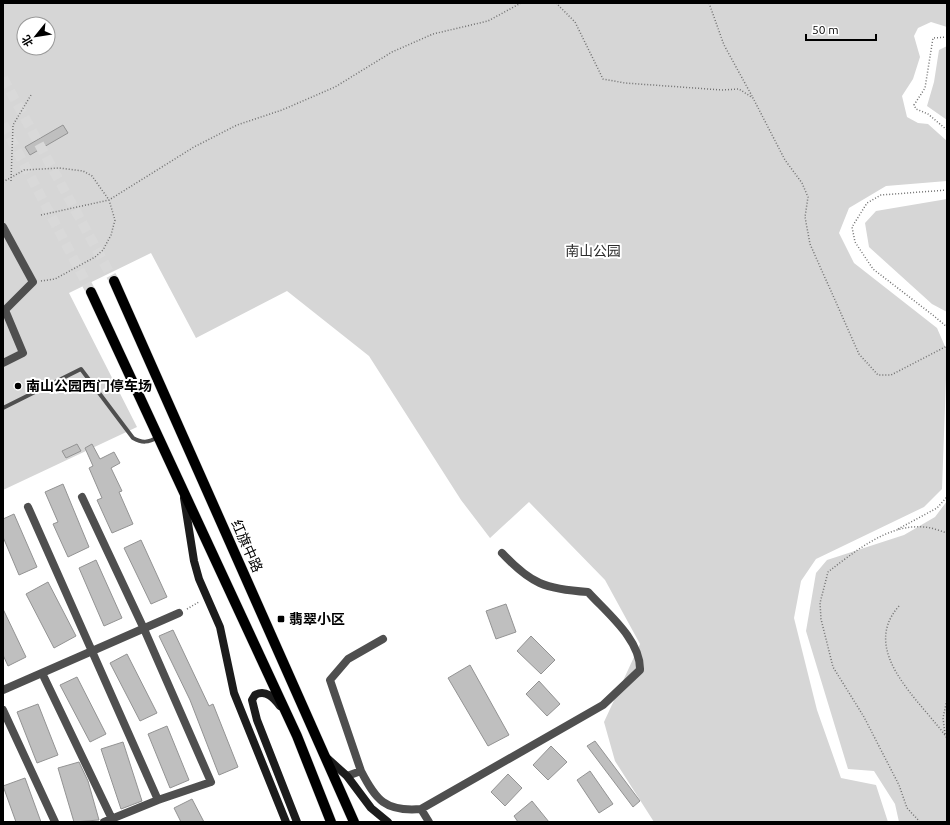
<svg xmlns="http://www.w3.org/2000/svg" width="950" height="825" font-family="Ubuntu,'Noto Sans SC',sans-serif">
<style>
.green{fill:#d6d6d6;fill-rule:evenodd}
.building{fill:#bfbfbf;stroke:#939393}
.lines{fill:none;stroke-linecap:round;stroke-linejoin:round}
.primary-tunnel{stroke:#d9d9d9;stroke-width:10;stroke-dasharray:10 5;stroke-linecap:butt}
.primary-casing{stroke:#dbdbdb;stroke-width:11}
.path{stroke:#717171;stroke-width:1.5;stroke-dasharray:1 2;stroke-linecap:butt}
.lane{stroke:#4f4f4f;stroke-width:4}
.street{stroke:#4f4f4f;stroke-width:8}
.secondary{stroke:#1c1c1c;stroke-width:8}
.primary{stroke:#000;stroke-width:10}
.poi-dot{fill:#000;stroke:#fff;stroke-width:1.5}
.labels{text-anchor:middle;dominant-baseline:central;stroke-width:4;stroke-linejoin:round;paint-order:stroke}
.park-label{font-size:14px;fill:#2d2d2d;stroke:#fff}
.poi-label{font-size:14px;font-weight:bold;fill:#000;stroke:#fff;text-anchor:start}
.street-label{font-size:14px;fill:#000;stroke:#fff}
</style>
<rect width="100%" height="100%" fill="#fff"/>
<path class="green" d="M3,3H947V27L931,22L918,28L914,36L920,57L913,79L902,96L907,117L918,123L928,124L947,141V181L886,186L849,208L839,233L854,263L937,328L947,351L942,489L924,507L816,559L801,581L794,618L817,710L841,778L876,785L888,822H654L615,761L604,722L640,644L605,580L529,502L490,538L461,500L369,356L287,291L196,338L151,253L69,293L137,427L3,490ZM24,24H48V48H24Z
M947,46V120L927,106L934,82L939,50Z
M947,199V312L932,304L869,247L865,223L876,211Z
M947,501V822H899L895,804L874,771L848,769L806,631L816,573L827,560L904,535L935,517Z"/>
<path class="building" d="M63,125L68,133L30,155L25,147Z
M77,444L81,451L66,458L62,451Z
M92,444L100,459L114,452L120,463L111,468L122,491L119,492L133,524L112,533L97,500L102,498L89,468L93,466L85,448Z
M63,484L89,547L68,557L53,524L58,522L45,492Z
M14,514L37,567L19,575L3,537V519Z
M141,540L167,597L151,604L124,548Z
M96,560L122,618L104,626L79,568Z
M48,582L76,636L54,648L26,594Z
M506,604L516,632L496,639L486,611Z
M3,609L26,657L8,666L3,655Z
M173,630L209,706L213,704L238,767L219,775L190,700L159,636Z
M531,636L555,660L541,674L517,651Z
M127,654L157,713L140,721L110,663Z
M470,665L509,735L488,746L448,678Z
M77,677L106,734L90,742L60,685Z
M539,681L560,704L547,716L526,694Z
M38,704L58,755L37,763L17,712Z
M167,726L189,780L170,788L148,734Z
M595,741L640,801L633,807L587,746Z
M123,742L142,801L121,809L101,749Z
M551,746L567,762L548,780L533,765Z
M79,762L88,781L99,820L74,822L58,768Z
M590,771L613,804L599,813L577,780Z
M508,774L522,788L505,806L491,792Z
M25,778L41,822H16L3,786Z
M192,799L204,822H181L174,808Z
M532,801L549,822H518L514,816Z"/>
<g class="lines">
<path class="primary-tunnel" d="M3,78L114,281
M3,124L91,292"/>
<defs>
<path id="primary" d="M114,281L354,822
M91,292L297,736L331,822"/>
</defs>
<use href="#primary" class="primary-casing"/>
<path class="path" d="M556,3L575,22L603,79L625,83L722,90L739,89L753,98L785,160L802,183L808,197L805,217L810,244L859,354L878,375H891L947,346
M709,3L724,45L752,96
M947,37L933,38L925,88L914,105L916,109L928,114L947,130
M11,181L13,125L31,95
M3,182L24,170L59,168L83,171L92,176L109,200L115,220L111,235L103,250L95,257L55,279L41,281
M947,190L881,195L867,203L852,227L855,242L873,269L934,316L947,327
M41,215L109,200L194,147L237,125L282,110L335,87L392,52L433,34L488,21L521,3
M898,529L937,508L947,497
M899,606C858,652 922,702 947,738
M187,609L199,602
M945,734L943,718L947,699
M920,822L907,808L899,785L864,717L833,667L821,619L820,603L828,572C854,552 888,524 923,527C931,527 940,531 947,533"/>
<path class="lane" d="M3,408L81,369L133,438C142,443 148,443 158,437"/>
<path class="street" d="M3,227L33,282L5,310L23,353L3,363
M82,497L144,629L211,782L158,800L104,822
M28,507L158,800
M42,673L112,819
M3,690L179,613
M3,710L55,822
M361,771L330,680L348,659L383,639
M347,776L361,771C376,800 385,812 421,809L603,705L640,670C641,640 607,613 588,592C545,589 531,584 502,553
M421,809L429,822"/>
<path class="secondary" d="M184,498L194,561L199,579L220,627L234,693L286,822
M280,706C274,698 266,689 255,695L252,700L257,720L297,822
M327,758L347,776L371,808L388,822"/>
<use href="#primary" class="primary"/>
</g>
<g class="poi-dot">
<circle cx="18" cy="386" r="4"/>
<rect x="277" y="615" width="8" height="8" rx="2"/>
</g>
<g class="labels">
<g class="park-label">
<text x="593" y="251">南山公园</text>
</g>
<g class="poi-label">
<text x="26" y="386">南山公园西门停车场</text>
<text x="289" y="619">翡翠小区</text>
</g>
<g class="street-label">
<text transform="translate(247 546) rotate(66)">红旗中路</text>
</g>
</g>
<rect width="950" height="825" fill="none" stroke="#000000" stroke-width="8"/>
<g transform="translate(36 36) rotate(240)"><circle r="19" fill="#ffffff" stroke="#999999"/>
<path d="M0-3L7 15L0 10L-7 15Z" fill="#000000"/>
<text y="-6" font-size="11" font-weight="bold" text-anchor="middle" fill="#000000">北</text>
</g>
<path d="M806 34v6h70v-6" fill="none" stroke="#000000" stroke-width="2"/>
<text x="812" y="34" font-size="12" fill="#000000" stroke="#ffffff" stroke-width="3" paint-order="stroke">50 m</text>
</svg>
